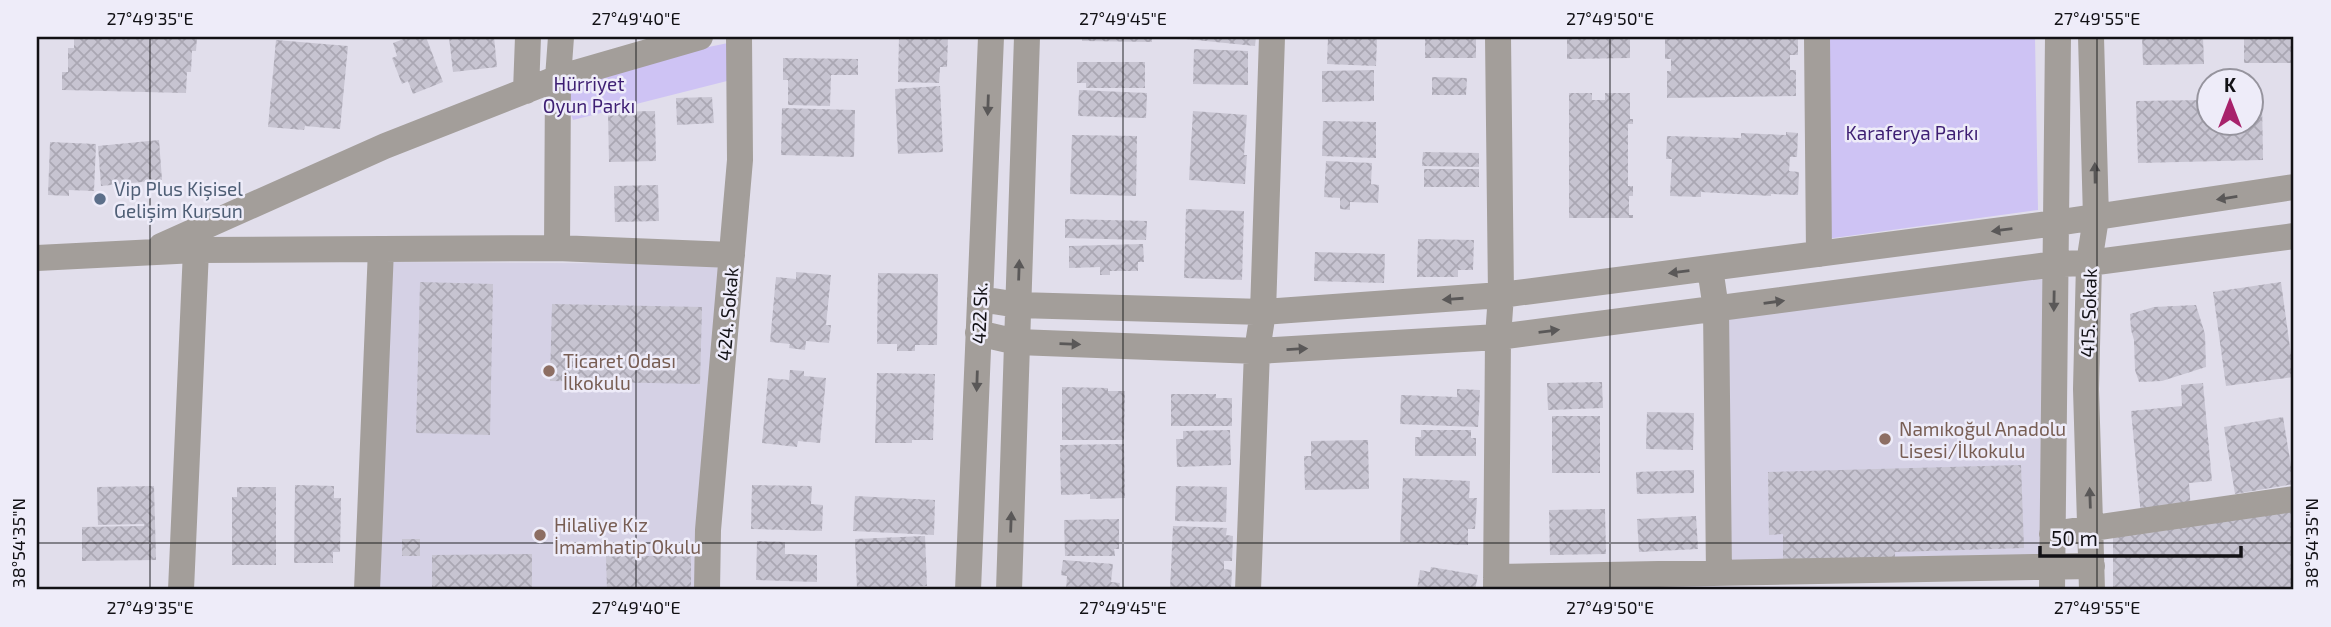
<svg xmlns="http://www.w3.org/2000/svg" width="2331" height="627" font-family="'Exo 2',sans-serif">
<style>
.built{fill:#d5d1e5}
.green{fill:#cec3f4}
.building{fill:url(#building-cross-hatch)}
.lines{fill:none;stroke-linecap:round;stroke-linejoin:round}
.street{stroke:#a39e9a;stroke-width:26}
.oneway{fill:#5a5858}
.ticks{fill:none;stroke:#121115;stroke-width:2;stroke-opacity:0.45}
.service-dot{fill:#5c6f8a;stroke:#eeecf9;stroke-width:2.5}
.education-dot{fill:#8d6e63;stroke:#eeecf9;stroke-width:2.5}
.labels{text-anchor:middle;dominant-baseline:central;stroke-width:5;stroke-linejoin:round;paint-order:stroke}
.park-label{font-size:19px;fill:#3e1f73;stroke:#eeecf9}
.service-label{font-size:19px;fill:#4e5e75;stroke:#eeecf9;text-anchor:start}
.street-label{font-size:19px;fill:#121115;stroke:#eeecf9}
.education-label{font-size:19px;fill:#785e54;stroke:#eeecf9;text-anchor:start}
.neatline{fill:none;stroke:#121115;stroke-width:2.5}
.ticks-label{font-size:18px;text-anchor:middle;fill:#121115}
</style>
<defs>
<pattern id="building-cross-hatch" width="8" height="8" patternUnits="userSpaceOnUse" patternTransform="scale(1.75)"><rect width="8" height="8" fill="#c7c4d1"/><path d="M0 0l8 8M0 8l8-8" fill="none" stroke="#aaa7b3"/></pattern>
</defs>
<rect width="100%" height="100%" fill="#e1deeb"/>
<path class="built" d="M392,262L720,264L698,590H378Z
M2055,264L2052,568L1719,573L1716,309Z"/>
<path class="green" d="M1817,37H2035L2038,210L1819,240Z
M728,43L727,81L573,120L558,78Z"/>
<path class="building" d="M74,37H197L196,51H192L191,72H187L186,93L62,90V72H68V48H74Z
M409,37H426L443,82L413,94L408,81L402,84L392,58L397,56L393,43Z
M449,37H494L497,67L453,72Z
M899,37H948L947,67H940L939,83L898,82Z
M1082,37H1152V42L1082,41Z
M1186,37H1256L1255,46L1186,39Z
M1328,37H1377L1376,66L1327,64Z
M1425,37H1476V58H1425Z
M1567,37H1630V58L1567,59Z
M1665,37H1798V55H1790V70H1796V96L1667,98V71H1671V59H1665Z
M2142,37H2203L2204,64L2143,65Z
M2244,37H2294V63H2244Z
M276,40L348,46L340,129L305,126L304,130L268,127Z
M1194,49L1248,51V85L1193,84Z
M783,58L858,59V75H831L830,106L788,105V80H783Z
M1077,62H1145V88H1086V83H1077Z
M1374,70V101L1322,102V71Z
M1432,77L1467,78L1466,95H1432Z
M940,86L943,152L898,154L895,89Z
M1079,90L1147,93L1146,118L1078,116Z
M1569,93H1592V100H1605V93H1630V119H1633V124H1628V186H1633V196H1629V215H1633V218H1569Z
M712,97L714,123L677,125L676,98Z
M2250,99H2262L2263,160L2138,163L2136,101L2208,100V122H2250Z
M782,108L855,110L854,157L781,155Z
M655,111L656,161L609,162L608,112Z
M1193,111L1247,115L1244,155H1247L1245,184L1189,180Z
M1323,121L1376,122V158L1322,156Z
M1786,132L1798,133L1797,157H1790L1789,171L1799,172L1798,195L1771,194V196L1701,192V197L1670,196L1672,159H1666L1667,136L1741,138V133L1786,135Z
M1072,135L1137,136L1136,196L1070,194Z
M159,140L162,180L101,186L98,146Z
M50,142L96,144L94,191L69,190V196L48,195Z
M1423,152L1479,153V167L1422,166Z
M1326,161L1372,163L1371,184L1379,185L1378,203L1350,202V210L1340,209V198L1324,197Z
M1424,169H1479V187H1424Z
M658,185L659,221L615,222L614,186Z
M1186,209L1244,211L1242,280L1184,278Z
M1065,219L1147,221L1146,240L1065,238Z
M1418,239L1474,240L1473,270H1458V277H1417Z
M1143,244L1144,262H1138V271H1110V275H1100V267L1069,268V246Z
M1315,252L1385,254L1384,283L1314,281Z
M796,272L831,275L826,325H831L829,343L806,341L805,350L789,348L790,344L770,342L776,277L796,279Z
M878,273L938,274L937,345H915V351H897V344H877Z
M420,282L493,284L490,435L416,433Z
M2281,282L2294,377L2226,386L2213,292Z
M552,304L702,307L700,384L550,381Z
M2196,305L2205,334L2206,367L2162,381L2139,382L2135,370L2134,340L2131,330L2130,314L2154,307Z
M790,370L804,371V376L826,378L820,443L798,441L797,447L762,443L768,378L789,380Z
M877,373L935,374L933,440H912V443H875Z
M1602,382L1603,408L1548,410L1547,383Z
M2203,383L2212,481L2189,483L2191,511L2141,515L2131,411L2182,406L2181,385Z
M1062,387L1108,388V391H1125L1124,440H1062Z
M1457,389L1480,390L1478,427L1400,424L1401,395L1457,397Z
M1171,394H1216V398H1232V426H1171Z
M1647,412L1694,413L1693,450L1646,449Z
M1552,416H1600V473H1552Z
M2283,417L2294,484L2235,494L2224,427Z
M1230,430L1231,465L1177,467L1176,439H1183V431Z
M1421,430H1471V438H1476V456H1415V437H1421Z
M1368,440L1369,489L1305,490L1304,456H1311V441Z
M1124,444L1125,498L1090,499V494L1061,495L1060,445Z
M2021,465L2024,548L1895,552V560L1783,562V534L1769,535L1768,472Z
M1694,470V493L1637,494L1636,472Z
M1403,478L1470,481L1469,498H1477L1475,529H1468V545L1400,542Z
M295,485L334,486V498H341L340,552H333V563H294Z
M752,485L812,486L811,504L823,505L822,531L751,529Z
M154,486L156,560L82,561V527L144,526V524L98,525L97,487Z
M1176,486L1227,487L1226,522L1175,521Z
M237,487H276V565H232V497H237Z
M855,496L935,500L934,535L853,531Z
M1605,509L1606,554L1550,555L1549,510Z
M2294,509V590H2113V531Z
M1696,516L1698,549L1639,552L1637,519Z
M1119,519V549H1114L1115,556H1065L1064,520Z
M1173,526L1227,528L1226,535L1233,536L1232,561H1224V569L1232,570L1231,590H1170Z
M925,536L927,586L857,589L855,539Z
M402,539H420V556H402Z
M757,541L785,542V554L817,555V582L756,580Z
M532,554V590H432V555Z
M606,556H691V590H607Z
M1063,560L1113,564L1111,582L1120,583L1119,590H1066L1067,576L1061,575Z
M1431,567L1478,575L1475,590H1417L1420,570L1430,572Z"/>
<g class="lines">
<path class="street" d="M1817,37L1819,254
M2091,37L2096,218L2089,263L2086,389L2092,590
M526,91L528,37
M161,246L385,146L558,78L700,37
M557,248L558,78L561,37
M37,258L196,250L557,248L732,255
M1710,268L1716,309L1719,573
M980,299L1018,305L1263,312L1501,295L2056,223L2294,187
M978,333L1017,342L1257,351L1498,337L2055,264L2089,263L2294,236
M2052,534L2294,499
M1496,577L2092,566
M181,590L196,250
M367,590L381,249
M707,590L708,530L740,160L739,37
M968,590L991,37
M1009,590L1027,37
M1248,590L1257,351L1263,312L1272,37
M1496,590L1498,337L1501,295L1498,37
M2052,590L2058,37"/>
</g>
<defs><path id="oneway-solid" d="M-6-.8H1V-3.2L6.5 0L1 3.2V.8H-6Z" transform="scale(1.75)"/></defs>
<g class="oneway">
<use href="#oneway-solid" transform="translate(988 105) rotate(92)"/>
<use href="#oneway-solid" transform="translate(2095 173) rotate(-91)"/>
<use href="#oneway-solid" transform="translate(2227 198) rotate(171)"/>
<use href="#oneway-solid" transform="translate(2002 230) rotate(173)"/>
<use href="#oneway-solid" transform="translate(1019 270) rotate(-88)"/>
<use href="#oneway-solid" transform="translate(1679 272) rotate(173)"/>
<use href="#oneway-solid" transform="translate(1453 299) rotate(176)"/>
<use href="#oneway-solid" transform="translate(2054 301) rotate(91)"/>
<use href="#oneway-solid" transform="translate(1774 302) rotate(-8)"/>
<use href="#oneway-solid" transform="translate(1549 331) rotate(-7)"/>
<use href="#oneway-solid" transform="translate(1070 344) rotate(2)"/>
<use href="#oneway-solid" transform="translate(1297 349) rotate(-3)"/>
<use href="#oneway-solid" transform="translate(977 381) rotate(92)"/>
<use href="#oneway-solid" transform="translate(2090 498) rotate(-92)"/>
<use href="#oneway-solid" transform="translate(1011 522) rotate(-88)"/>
</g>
<path class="ticks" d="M150,37V590M636,37V590M1123,37V590M1610,37V590M2097,37V590M37,543H2294"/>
<circle class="service-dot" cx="100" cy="199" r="7"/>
<g class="education-dot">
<circle cx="549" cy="371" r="7"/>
<circle cx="1885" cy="439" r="7"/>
<circle cx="540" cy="535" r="7"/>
</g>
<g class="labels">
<g class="park-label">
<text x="589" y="83">Hürriyet<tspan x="589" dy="22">Oyun Parkı</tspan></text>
<text x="1912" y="132">Karaferya Parkı</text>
</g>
<g class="service-label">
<text x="114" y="188">Vip Plus Kişisel<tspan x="114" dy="22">Gelişim Kursun</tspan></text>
</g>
<g class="street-label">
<text transform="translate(979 313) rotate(-88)">422 Sk.</text>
<text transform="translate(2088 313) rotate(-88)">415. Sokak</text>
<text transform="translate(727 314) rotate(-85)">424. Sokak</text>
</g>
<g class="education-label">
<text x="563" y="360">Ticaret Odası<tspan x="563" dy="22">İlkokulu</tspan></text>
<text x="1899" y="428">Namıkoğul Anadolu<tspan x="1899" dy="22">Lisesi/İlkokulu</tspan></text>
<text x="554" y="524">Hilaliye Kız<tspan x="554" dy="22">İmamhatip Okulu</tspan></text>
</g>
</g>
<rect width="2331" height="627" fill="none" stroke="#eeecf9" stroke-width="77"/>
<g transform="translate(2230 102)"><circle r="33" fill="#eeecf9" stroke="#96949e" stroke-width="2"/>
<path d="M0-5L12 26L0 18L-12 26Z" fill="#a7226b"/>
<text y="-10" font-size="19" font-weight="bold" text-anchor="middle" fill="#121115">K</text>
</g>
<path d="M2040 546v10h201v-10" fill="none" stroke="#121115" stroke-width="3.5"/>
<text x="2051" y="546" font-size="21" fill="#121115" stroke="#eeecf9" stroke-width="5" paint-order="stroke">50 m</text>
<rect x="38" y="38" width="2254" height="550" class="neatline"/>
<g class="ticks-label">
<text x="150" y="25">27°49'35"E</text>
<text x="636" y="25">27°49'40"E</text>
<text x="1123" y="25">27°49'45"E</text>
<text x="1610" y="25">27°49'50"E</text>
<text x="2097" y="25">27°49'55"E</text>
<text transform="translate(19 543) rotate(-90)" y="6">38°54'35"N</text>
<text transform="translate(2312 543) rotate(-90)" y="6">38°54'35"N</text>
<text x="150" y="614">27°49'35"E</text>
<text x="636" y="614">27°49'40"E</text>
<text x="1123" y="614">27°49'45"E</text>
<text x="1610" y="614">27°49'50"E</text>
<text x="2097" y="614">27°49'55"E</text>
</g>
</svg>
